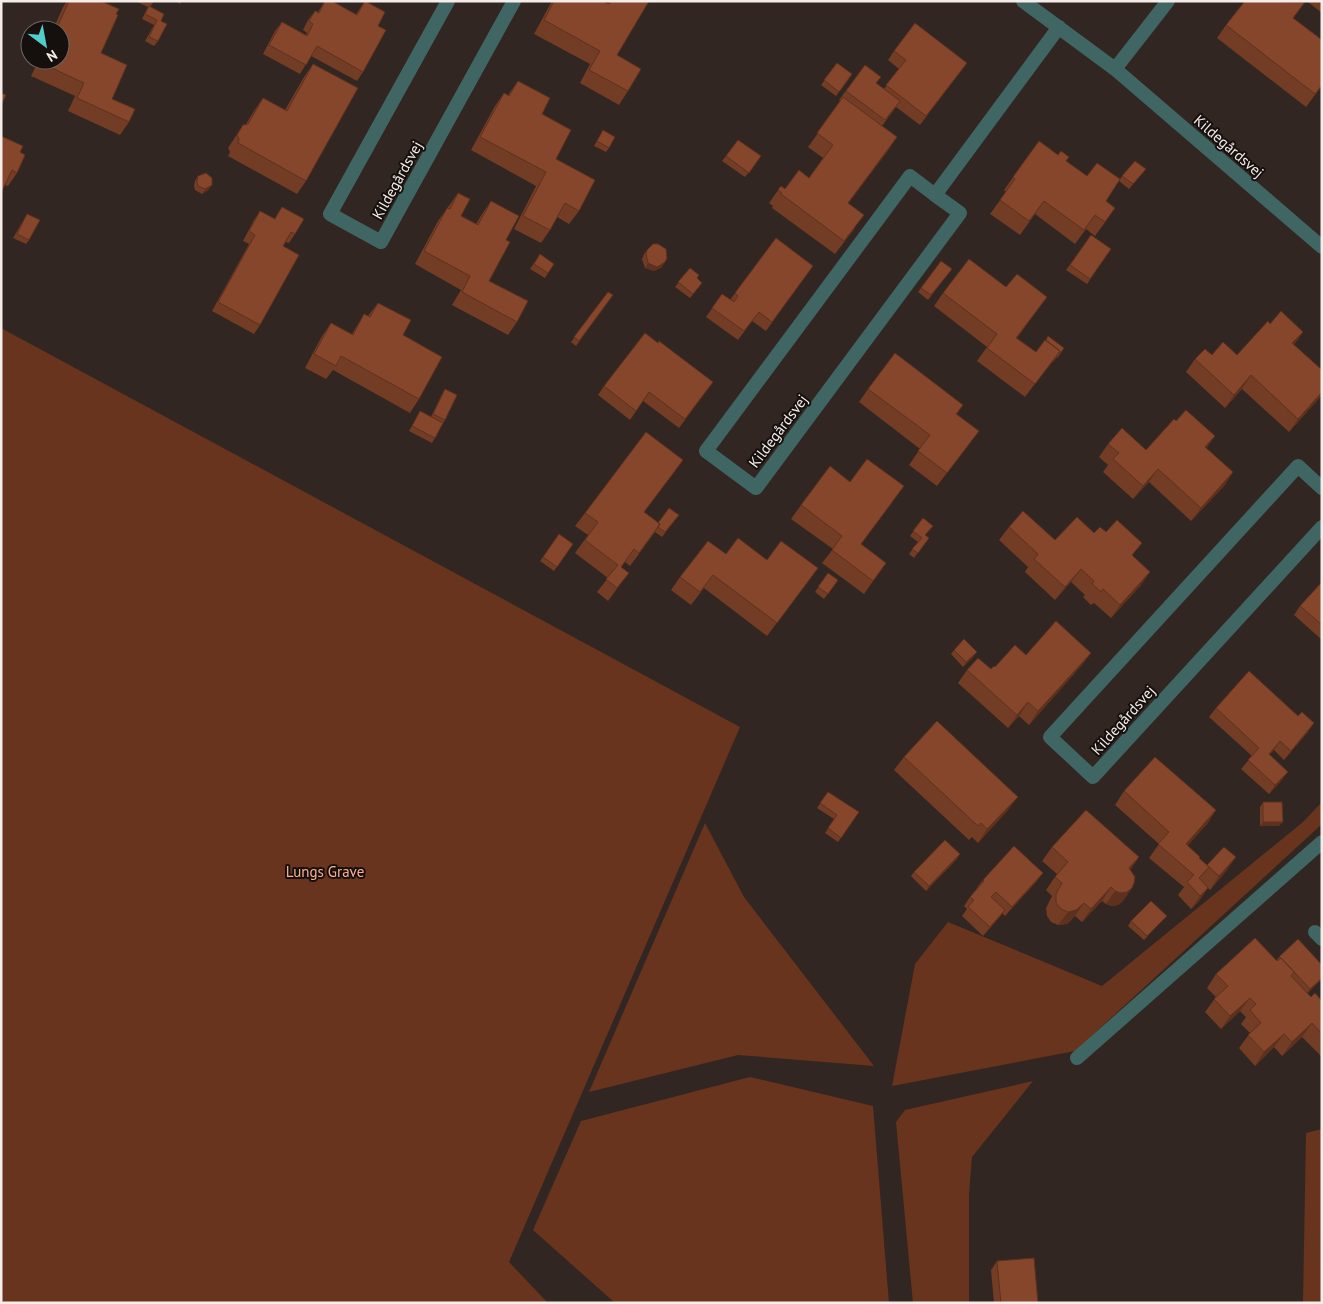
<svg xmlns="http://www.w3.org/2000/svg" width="1323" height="1304" font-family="'PT Sans',sans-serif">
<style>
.green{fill:#68341e}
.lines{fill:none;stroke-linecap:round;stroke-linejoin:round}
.service{stroke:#406664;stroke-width:14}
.minor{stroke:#406664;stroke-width:14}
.wall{fill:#733c25}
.shaded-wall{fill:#5e311e}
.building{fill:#86462b;stroke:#5e311e}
.labels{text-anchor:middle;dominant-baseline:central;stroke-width:4;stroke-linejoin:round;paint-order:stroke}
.street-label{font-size:15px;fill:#f5edea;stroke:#15100e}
.park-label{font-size:15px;fill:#fdb090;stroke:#15100e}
</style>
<rect width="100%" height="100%" fill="#312621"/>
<path class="green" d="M1,328L740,727L509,1262L548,1303H1Z
M1322,802V824L1075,1051L892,1086L915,964L948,922L1102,986L1303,822Z
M705,823L744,897L874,1066L738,1055L589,1092Z
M750,1077L873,1106L889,1303H615L533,1230L581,1121Z
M1033,1081L972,1157L969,1194V1303H913L896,1122L905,1110Z
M1322,1129V1303H1303L1306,1133Z"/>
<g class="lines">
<path class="service" d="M1077,1058L1322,842"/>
<path class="minor" d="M448,1L330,214L381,242L514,1
M1023,1L1115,69L1322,247
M1115,69L1168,1
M935,195L960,213L756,488L706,451L910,176L935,195L1059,27
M1322,488L1298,466L1050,737L1093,777L1322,527
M1315,932L1322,939"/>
</g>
<path class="wall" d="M67,1H101L116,14L101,53L112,99L129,122L120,135L68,111L75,96L31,76L39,60H60V30H53L63,7Z
M135,1H154L150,7L161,21L158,41L154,46L145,41L154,25L142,19L148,7Z
M175,1H182L180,4Z
M325,1L356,14L365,1L378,26L363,72L357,81L311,56L300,74L263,54L275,31L282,22L306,35L307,33L303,30L308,20L315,11L318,12Z
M552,1H603L607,4L608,1H649L617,55L628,91L619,105L580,83L590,64L534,34Z
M1309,1H1322V13L1308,2Z
M1293,18L1322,40V86L1306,107L1217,38L1226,25Z
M894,51L967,63L920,125L896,107L882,126L897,137L848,203L855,228L835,254L772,208L773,206L769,203L781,186L785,189L809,178L823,158L808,147L841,101L839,100L865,65L876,83L884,89L899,69L888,60Z
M837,63L852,74L836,96L821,85Z
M313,64L306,181L297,194L228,156L230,152L228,148L243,125L246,124L254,111L263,98L285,110L304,77Z
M518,81L542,114L556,159L579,211L569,224L557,217L550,230L541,243L514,229L536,186L471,150L495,106L504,93L508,95Z
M603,130L609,148L606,152L594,146Z
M738,140L761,156L745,177L722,161Z
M1039,141L1087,176L1120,179L1122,176L1146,169L1129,189L1119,181L1106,201V221L1095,236L1086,229L1075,244L1035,214L1020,235L990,214L1006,192L1004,190Z
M20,152L17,173L8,186L5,185Z
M198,176L212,185L208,190L202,194L195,190L194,186L195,181Z
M458,193L461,216L476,224L482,214L491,201L506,240L489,281L517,322L508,335L452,305L461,290L415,264L438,221Z
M282,207L295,234L289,243L286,242L283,246L260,325L254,334L212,311L249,244L243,241L254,220L260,211L274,219Z
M27,214L29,240L26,244L13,238Z
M1091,235L1111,249L1087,284L1066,270Z
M776,238L813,266L766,331L752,321L738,340L706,317L722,294L730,300Z
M647,250L662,267L654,271L645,268L642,259L644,254Z
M540,254L554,264L545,278L530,269Z
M941,261L952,269L928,300L918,292Z
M690,268L697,278L702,283L690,298L675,287Z
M1006,287L1047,297L1017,338L1036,352L1064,348L1053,362L1052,361L1025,397L977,361L987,347L934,306L943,293Z
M608,292L613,295L576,346L571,342Z
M378,303L403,335L419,399L410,413L333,370L326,379L305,368L322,336L331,323L352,334L364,314L368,316Z
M1270,324L1303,332L1294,345L1322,370V395L1289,432L1242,389L1225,408L1186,372L1195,359L1212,355H1237Z
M658,343L713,382L679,428L643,401L630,420L598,395L604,386Z
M445,389V420L432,443L409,431L420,411L431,417L442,394Z
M868,389L963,405L957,414L979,431L937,486L909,465L920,449L859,402Z
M1108,444L1146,450L1206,448L1233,472L1224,486L1191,521L1149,482L1133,499L1103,472L1108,465L1099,457Z
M683,460L644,512L658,523L679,515L662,537L655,532L630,566L625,562L621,567L619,586L608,601L597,592L608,578L575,553L588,535L575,526L585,513Z
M850,482L894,500L861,544L886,563L864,594L822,563L833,549L791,519L801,505Z
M923,518L925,536L929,538L914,558L909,554L918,542L910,536Z
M1009,527L1055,540L1094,533L1133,556L1141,585L1111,618L1094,603L1091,605L1083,597L1085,595L1071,582L1055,600L1025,572L1028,567L999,540Z
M559,534L573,544L554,571L540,561Z
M726,554L767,560L818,568L767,636L704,588L691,605L671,590L680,577Z
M828,573L838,580L824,599L815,592Z
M1322,582V640L1294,615L1300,606Z
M954,650L974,656L963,667L951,654Z
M1091,653L1081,666L1029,725L1019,716L1008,728L958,683L967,670L991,669L1026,655Z
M1216,708L1308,732L1284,760L1274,750L1269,755L1281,781L1269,794L1241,769L1252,756L1209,717Z
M904,757L1008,810L978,843L972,837L969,840L894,770Z
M1124,791L1216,810L1207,824L1187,845L1199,859L1207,865L1227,870L1210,890L1206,886L1208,888L1199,901L1191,909L1178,895L1184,887L1149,858L1159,844L1115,805Z
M828,792L859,812L838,842L825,833L834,819L817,808Z
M1263,802L1279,826H1260V807Z
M1052,847L1139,857L1130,870L1132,888L1122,902L1118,905L1112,906L1106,904L1102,901L1082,922L1075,916L1067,924L1058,925L1051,922L1047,916L1046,908L1052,896L1046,890L1057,874L1042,861Z
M960,854L957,859L926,891L911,876L914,872Z
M1043,873L1036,882L1005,916L1002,913L998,919L983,936L962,916L967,909L964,906L970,897L977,889H976L983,880Z
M1163,920L1144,940L1128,926L1131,921Z
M1279,957L1322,965V979L1307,993L1311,997L1322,1001V1057L1302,1037L1282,1056L1274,1047L1255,1066L1239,1048L1250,1033L1241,1024L1246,1017L1240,1011L1221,1029L1205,1012L1216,997L1207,988L1216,974L1276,961Z
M997,1261L1038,1303H994L991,1270Z"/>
<path class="shaded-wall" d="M1322,85V86L1306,107L1315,94Z
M897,137L888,151L839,216L848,203Z
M212,185L208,190L202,194L205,189Z
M665,262L662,267L654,271L645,268L648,263Z
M1303,332L1294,345L1292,343Z
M1060,351L1051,364L1025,397L1035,384Z
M1251,375L1242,389L1225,408L1234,395Z
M1322,392V395L1289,432L1298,419Z
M1215,436L1206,449L1205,447Z
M683,460L674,473L634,525L644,512Z
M1158,469L1149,482L1133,499L1143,486Z
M1233,472L1224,486L1191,521L1201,508Z
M1081,569L1071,582L1055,600L1065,587Z
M1150,572L1141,585L1111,618L1120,605Z
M977,652L974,656L963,667L966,662Z
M1091,653L1081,666L1029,725L1038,711Z
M1028,702L1019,716L1008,728L1017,715Z
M1314,723L1308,732L1284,760L1291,751Z
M1280,741L1274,750L1262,763L1269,754Z
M1288,772L1281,781L1269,794L1275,785Z
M1018,797L1008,810L978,843L987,829Z
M1216,810L1207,824L1177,858L1186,844Z
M1263,822H1283L1279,826H1260Z
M960,854L957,859L926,891L929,886Z
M1139,857L1130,870L1129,868Z
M1236,857L1227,870L1210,890L1219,876Z
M1043,873L1036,882L1005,916L1012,907Z
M1111,887L1102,901L1082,922L1091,909Z
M1132,888L1122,902L1118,905L1112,906L1106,904L1115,891Z
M1208,888L1199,901L1191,909L1200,896Z
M1084,903L1075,916L1067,924L1058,925L1068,912Z
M1005,910L998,919L983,936L990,927Z
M1322,978V979L1307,994L1310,989Z
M1250,998L1240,1011L1221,1029L1230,1016Z
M1312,1023L1302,1037L1282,1056L1292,1042Z
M1284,1034L1274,1047L1255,1066L1264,1052Z"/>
<path class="building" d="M69,1H101L119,9L116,14L118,15L101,53L127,65L112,99L135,109L129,122L77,98L84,83L41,63L42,60H60V30H56Z
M325,1H332L357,15L365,1L385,12L378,26L386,30L363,72L317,46L306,65L269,45L282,22L307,36L313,24L309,21L315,11L319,13Z
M554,1H603L609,4L611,1H649L617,55L641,69L628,91L589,70L600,51L544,20Z
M1245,1L1305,2L1293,18L1322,40V85L1315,94L1226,25Z
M149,6L164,14L161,21L167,24L158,41L149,37L157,20L145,14Z
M915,23L967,63L926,116L886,85L906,60L894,51Z
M837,63L852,74L839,92L824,80Z
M313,64L358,88L306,181L238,143L239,139L237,135L243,125L248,124L263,98L287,111Z
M865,65L881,77L876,83L900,101L885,120L846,91Z
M518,81L550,98L542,114L571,130L556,159L595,180L579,211L565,203L550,230L523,216L546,172L480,137L504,93L509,96Z
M1,93L6,95L1,105Z
M843,97L897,137L848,203L864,215L844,241L781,194L782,193L778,190L781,186L785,189L799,170L809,178L833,145L817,133Z
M603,130L615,137L609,148L597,141Z
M1,136L23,146L20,152L25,155L17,173L12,170L1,193Z
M738,140L761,156L749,173L726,156Z
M1039,141L1058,155L1061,151L1069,157L1066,161L1087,176L1097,163L1120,179L1106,201L1115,208L1105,222L1095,215L1084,230L1044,201L1029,221L1000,200L1015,179L1013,177Z
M1135,161L1146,169L1133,184L1122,176Z
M206,173L212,178V185L205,189L198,186L197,182L198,176Z
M458,193L470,199L461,216L478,225L491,201L519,216L506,240L510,242L489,281L528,301L517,322L462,292L470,276L424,251L447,208L450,209Z
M282,207L304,219L295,234L291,232L283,246L299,255L260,325L218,302L255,235L249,231L260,211L275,219Z
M27,214L40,220L29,240L17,234Z
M1091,235L1111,249L1090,279L1070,265Z
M776,238L813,266L772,322L759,312L744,331L712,308L722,294L734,302L738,296L735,293Z
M653,244H658L666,249L667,258L665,262L657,267L648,263L646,254L647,250Z
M540,254L554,264L548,273L534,264Z
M969,259L1006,287L1017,274L1047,297L1016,338L1036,352L1045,340L1060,351L1035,384L987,348L997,334L943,293Z
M941,261L952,269L931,295L921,288Z
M690,268L699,275L697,278L702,283L693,294L678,282Z
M608,292L613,295L579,341L574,337Z
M378,303L411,320L403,335L442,357L419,399L341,356L336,366L314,354L331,323L353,335L364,314L370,317Z
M1281,311L1303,332L1292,343L1322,370V392L1298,419L1251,375L1234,395L1195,359L1205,349L1212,355L1223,342L1237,355L1268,321L1270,324Z
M645,333L658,343L659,341L713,382L685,419L649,392L636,411L604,386Z
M1048,336L1064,348L1057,358L1056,357L1060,351L1046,340Z
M895,353L963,405L956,414L979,431L947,473L918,451L930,435L868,389Z
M445,389L457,395L445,420L433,414Z
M1186,410L1215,436L1205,447L1233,472L1201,508L1158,469L1143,486L1113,459L1119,453L1108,444L1122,428L1146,450L1174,419L1176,421Z
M420,411L443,423L435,438L412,426Z
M646,432L683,460L644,512L660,524L639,553L634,549L621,567L629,573L617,588L606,579L618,565L585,540L598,522L585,513Z
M867,459L904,486L861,544L886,563L873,581L832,550L842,536L801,505L830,466L850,482Z
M669,508L679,515L665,532L658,527L660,524L658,523Z
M1023,511L1055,540L1077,517L1094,533L1100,527L1106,532L1117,520L1142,543L1132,555L1150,572L1120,605L1103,589L1101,592L1092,584L1094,581L1081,569L1065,587L1034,559L1038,554L1009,527Z
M923,518L933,526L925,535L929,538L918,553L912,549L922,538L913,531Z
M559,534L573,544L557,567L543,557Z
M738,538L767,560L781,541L818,568L777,623L713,575L700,592L680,577L708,541L726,554Z
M828,573L838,580L828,594L818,587Z
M1322,582V625L1300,606Z
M1056,621L1091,653L1038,711L1028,702L1017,715L967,670L978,658L991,669L994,666L995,667L1015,645L1026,655Z
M964,639L977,652L966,662L954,650Z
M1249,671L1298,716L1302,712L1314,723L1291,751L1280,741L1269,754L1288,772L1275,785L1248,760L1259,748L1216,708Z
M937,721L1018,797L987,829L981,823L978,826L904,757Z
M1155,757L1216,810L1186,844L1200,857L1199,858L1209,867L1199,878L1208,888L1200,896L1187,882L1194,875L1158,844L1169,832L1124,791Z
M828,792L859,812L841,838L828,828L837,815L820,803Z
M1263,802H1282L1283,822H1263Z
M1086,810L1139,857L1129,868L1135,877L1134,883L1132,888L1127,892L1121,893L1115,891L1111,887L1091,909L1084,903L1076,910L1068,912L1061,909L1056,903V894L1062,883L1055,877L1068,862L1052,847Z
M945,840L960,854L929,886L914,872Z
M1014,846L1043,873L1012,907L996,892L991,897L1005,910L990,927L968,907L974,900L970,897L984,881L983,880Z
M1224,847L1236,857L1219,876L1207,865Z
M1151,901L1167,916L1147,936L1131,921Z
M1255,938L1277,961L1281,958L1294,972L1291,976L1311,997L1315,993L1322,1001V1034L1312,1023L1292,1042L1284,1034L1264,1052L1248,1035L1261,1023L1250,1010L1256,1004L1250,998L1230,1016L1214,999L1228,986L1216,974Z
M1298,939L1322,965V978L1310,989L1281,958H1280L1279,957Z
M1034,1258L1038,1303H1001L997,1261Z"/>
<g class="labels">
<g class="street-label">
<text transform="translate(1229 146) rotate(41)">Kildegårdsvej</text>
<text transform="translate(397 180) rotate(-61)">Kildegårdsvej</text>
<text transform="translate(778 431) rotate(-53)">Kildegårdsvej</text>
<text transform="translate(1123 720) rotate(-48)">Kildegårdsvej</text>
</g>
<g class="park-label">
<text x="325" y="871">Lungs Grave</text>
</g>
</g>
<rect width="1323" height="1304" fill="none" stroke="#f5edea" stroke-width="5"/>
<g transform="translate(45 45) rotate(148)"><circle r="24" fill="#15100e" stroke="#6f6866"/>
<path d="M0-4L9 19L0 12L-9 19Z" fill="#53cdca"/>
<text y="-8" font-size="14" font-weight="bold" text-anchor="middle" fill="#f5edea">N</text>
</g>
</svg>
